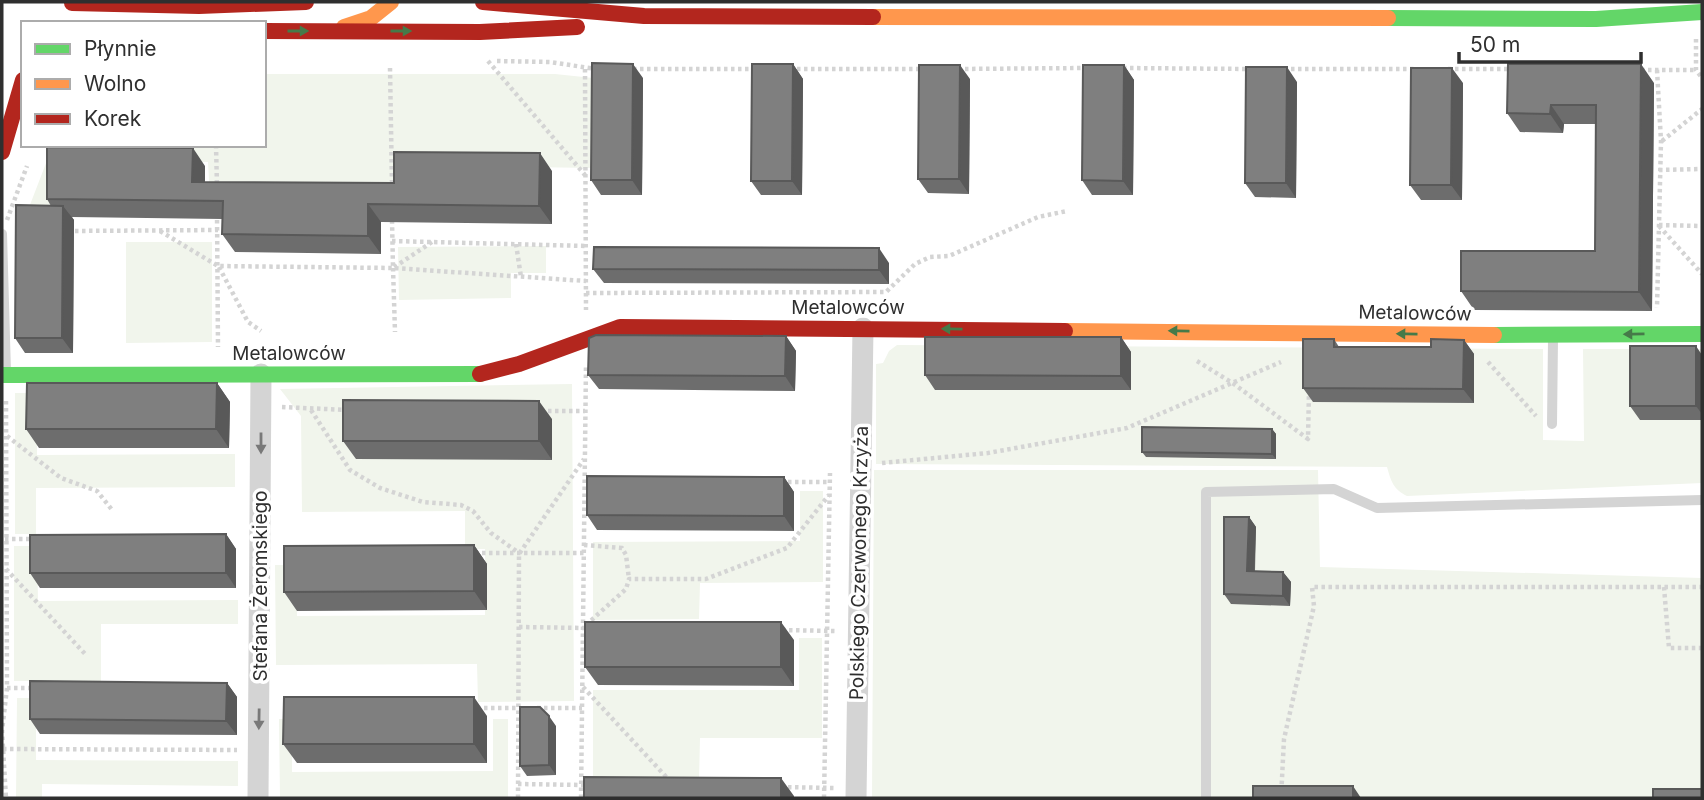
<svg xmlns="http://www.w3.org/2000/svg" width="1704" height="800" font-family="Inter,sans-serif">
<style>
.green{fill:#f1f5ec}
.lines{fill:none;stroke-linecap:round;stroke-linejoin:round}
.path{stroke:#d4d4d4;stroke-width:4.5;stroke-dasharray:3.5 3.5;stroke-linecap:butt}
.lane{stroke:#d4d4d4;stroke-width:10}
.street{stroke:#d4d4d4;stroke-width:21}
.fast{stroke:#63d668;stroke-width:16}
.slow{stroke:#ff974d;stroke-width:16}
.jam{stroke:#b3261e;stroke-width:16}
.wall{fill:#6d6d6d}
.shaded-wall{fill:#595959}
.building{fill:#7f7f7f;stroke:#595959;stroke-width:2}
.oneway{fill:#467a49}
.oneway2{fill:#797979}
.labels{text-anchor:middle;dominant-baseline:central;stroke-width:7;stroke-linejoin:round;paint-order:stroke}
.street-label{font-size:19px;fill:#2f2f2f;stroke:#fff}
</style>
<rect width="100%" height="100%" fill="#fff"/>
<path class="green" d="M264,74H555L593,78L595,168L400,165L401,196L210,198L208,162L57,160L54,218L28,210L53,145H264Z
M126,242H212V342L126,343Z
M546,246V273H511V298L399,300L398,247Z
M897,345L1543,349V440L1584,441L1583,349H1702V483L1407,496C1393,489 1391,481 1387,467L876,464V364L883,363L889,351Z
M572,384L574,701L478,702L477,664L276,665L275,565H296L297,616L485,615V549H465V511L302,512L301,416L280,389Z
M15,393H37V455L235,454V487L36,488V534H15Z
M874,470H1318L1320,567L1702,578V798H872Z
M800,491H823V582L700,583L699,619L593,620V542L800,541Z
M14,546H37L38,601L238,600V624H101V681H14Z
M799,638H822V738H700L699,780H593V690H799Z
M17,698H36V760L238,761V786L42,784V798H16Z
M279,719H292V772L493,771V719H508V798H280Z"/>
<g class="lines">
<path class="path" d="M1696,39V70L1702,78
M488,61L585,175
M497,61L550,62L596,69
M390,68L392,186
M1123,68L1251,69
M585,69L586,310
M633,69H757
M790,69H922
M958,69L1086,68
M1284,69H1415
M1448,69H1513
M1641,70H1696
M1657,70L1661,141L1657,308
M1662,141L1702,109
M216,145L217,186
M1659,170L1702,169
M217,213L218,347
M7,220L27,166
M1659,225L1702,226
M1659,226L1702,274
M68,231L218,230
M160,231L218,266L393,268L392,219
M392,241L586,246
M432,242L393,268L586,281
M516,244L521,277
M219,267L248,322L261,331
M393,268L395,332
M586,293L886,292L915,264L930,257L949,256L1038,217L1067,211
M1197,361L1234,384L1308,439L1309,391
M1488,362L1536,416
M6,401L7,688L2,731L6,798
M282,407L347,410
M311,410L350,470L380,488L423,502L461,505L473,511L491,533L519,553
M541,411H585
M7,436L61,478L97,491L113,511
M882,463L988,453L1127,428L1281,362
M781,482H830
M5,539H36
M584,545L622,548L626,555L629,579
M475,553H584
M6,569L87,656
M1664,587L1669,648H1702
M586,625L626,589L629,579H706L787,548L829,495
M519,627L585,628
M782,630L837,631
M583,687L670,781
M7,688H34
M477,708H521
M537,708H582
M3,749L237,750
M518,784L584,785
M781,787L836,788
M518,798L519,554L584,459
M581,798L586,364
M824,798L830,473
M1281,798L1284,739L1314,606L1312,587H1702"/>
<path class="lane" d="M2,234L6,372
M1552,424L1553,339
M1206,798V492L1334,489L1377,508L1702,500"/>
<path class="street" d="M258,798L261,374
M856,798L863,328"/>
<path class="fast" d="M1388,18L1596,19L1702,12
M1494,335L1702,334
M2,375L480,374"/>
<path class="slow" d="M873,17L1388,18
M344,27L371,18L391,2
M1065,331L1494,335"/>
<path class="jam" d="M483,2L644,16L873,17
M72,3L199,6L306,2
M264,31L480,32L577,27
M2,152L23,80
M480,374L519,364L620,327L1065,331"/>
</g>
<path class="wall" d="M793,64L803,79L802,195H761L751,181Z
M1124,65L1134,80L1133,195H1092L1082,180Z
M643,78L642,195H601L591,180Z
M970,79L969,194L928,193L918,179Z
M1297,82L1296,198L1255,197L1245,183Z
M1463,83L1462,200H1421L1410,185Z
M1654,83L1652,311L1474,310L1461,291L1595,251L1596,124H1564L1563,133L1520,132L1507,113Z
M205,166V182L394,183L552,171V224L381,222V254L235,252L222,234V219L72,217L74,220L73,353H25L15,338L51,206L47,199Z
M889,263V284L604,283L593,269Z
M786,336L796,351L795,391L599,389L588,375Z
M1121,337L1131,352V390H935L925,375Z
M1334,339L1339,347H1431L1464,340L1474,354V403L1313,402L1303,388Z
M1702,355V420H1640L1630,406Z
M217,383L230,402L229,448H39L26,429Z
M552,419V460L356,459L343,441Z
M1272,429L1276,434V459L1146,457L1142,452Z
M784,477L794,492V531L597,530L587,515Z
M1249,517L1256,527L1255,571L1283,572L1291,582L1290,606L1231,604L1224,594Z
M226,534L236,549V588H40L30,573Z
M474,545L487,564V610L297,611L284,592Z
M794,640V686L598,685L585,667Z
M227,683L237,697V735L40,734L30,719Z
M487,716V763H297L283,744Z
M556,726V775L527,776L520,766Z"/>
<path class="shaded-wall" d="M633,64L643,78L642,195L632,180Z
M793,64L803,79L802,195L792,181Z
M1641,64L1654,83L1652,311L1639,292Z
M960,65L970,79L969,194L959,179Z
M1124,65L1134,80L1133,195L1123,181Z
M1287,67L1297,82L1296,198L1286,183Z
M1452,68L1463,83L1462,200L1451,185Z
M1551,105L1564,124L1563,133L1550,114Z
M193,148L205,166V200L192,182Z
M540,153L552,171V224L539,206Z
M368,204L381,222V254L368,236Z
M63,206L74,220L73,353L62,338Z
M879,248L889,263V284L879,270Z
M786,336L796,351L795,391L785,376Z
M1121,337L1131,352V390L1121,376Z
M1464,340L1474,354V403L1463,389Z
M1696,346L1702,355V414L1696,406Z
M217,383L230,402L229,448L216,429Z
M539,401L552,419V460L539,441Z
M1272,429L1276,434V459L1272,454Z
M784,477L794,492V531L784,516Z
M1249,517L1256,527L1254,581L1247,571Z
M226,534L236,549V588L226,573Z
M474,545L487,564V610L474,591Z
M1283,572L1291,582L1290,606L1283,596Z
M781,622L794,640V686L781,667Z
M227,683L237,697V735L226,721Z
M474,697L487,716V763L474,744Z
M549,716L556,726V775L549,765Z
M781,778L794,796V798H781Z
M1353,786L1361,798H1353Z"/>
<path class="building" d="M592,63L633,64L632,180H591Z
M752,64H793L792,181H751Z
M1508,64H1641L1639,292L1461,291V251H1595L1596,105H1551L1550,114L1507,113Z
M919,65H960L959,179H918Z
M1083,65H1124L1123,181L1082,180Z
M1246,67H1287L1286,183H1245Z
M1411,68H1452L1451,185H1410Z
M47,147L193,148L192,182L394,183V152L540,153L539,206L368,204V236L222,234L223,201L47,199Z
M16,205L63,206L62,338H15Z
M594,247L879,248V270L593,269Z
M596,335L786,336L785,376L588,375L589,338Z
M925,337H1121V376L925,375Z
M1303,339H1334V347H1431V339L1464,340L1463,389L1303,388Z
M1630,346H1696V406H1630Z
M27,383H217L216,429H26Z
M343,400L539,401V441H343Z
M1142,427L1272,429V454L1142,452Z
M587,476L784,477V516L587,515Z
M1224,517H1249L1247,571L1283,572V596L1224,594Z
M226,534V573H30V535Z
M474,545V591L284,592V546Z
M585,622H781V667H585Z
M30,681L227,683L226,721L30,719Z
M284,697H474V744H283Z
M520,707H540L549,716V765L520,766Z
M584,777L781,778V798H584Z
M1253,786H1353V798H1253Z
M1653,789H1702V798H1653Z"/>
<defs><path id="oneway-solid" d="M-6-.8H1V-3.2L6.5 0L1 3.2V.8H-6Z" transform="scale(1.75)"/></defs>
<g class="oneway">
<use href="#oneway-solid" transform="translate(298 31)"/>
<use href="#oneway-solid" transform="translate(401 31)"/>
<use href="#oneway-solid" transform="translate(952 329) rotate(-179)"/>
<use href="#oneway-solid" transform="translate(1179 331) rotate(-179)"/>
<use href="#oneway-solid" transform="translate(1407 334) rotate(-179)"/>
<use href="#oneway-solid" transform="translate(1634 334) rotate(179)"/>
</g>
<g class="oneway2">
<use href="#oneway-solid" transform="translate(261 443) rotate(90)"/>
<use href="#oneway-solid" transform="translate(259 719) rotate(91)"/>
</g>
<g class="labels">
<g class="street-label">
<text x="848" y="307">Metalowców</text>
<text transform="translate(1415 313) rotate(1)">Metalowców</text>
<text x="289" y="353">Metalowców</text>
<text transform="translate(859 563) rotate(-89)">Polskiego Czerwonego Krzyża</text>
<text transform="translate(260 586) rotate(-90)">Stefana Żeromskiego</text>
</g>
</g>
<rect width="1704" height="800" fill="none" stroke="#2f2f2f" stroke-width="7"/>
<rect x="21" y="21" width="245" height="126" fill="#ffffff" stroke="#acacac" stroke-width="2"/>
<rect x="35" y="44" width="35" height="10" fill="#63d668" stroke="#acacac" stroke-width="2"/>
<text x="84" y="56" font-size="21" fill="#2f2f2f">Płynnie</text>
<rect x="35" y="79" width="35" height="10" fill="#ff974d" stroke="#acacac" stroke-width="2"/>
<text x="84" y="91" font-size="21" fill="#2f2f2f">Wolno</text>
<rect x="35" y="114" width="35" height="10" fill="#b3261e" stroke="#acacac" stroke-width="2"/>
<text x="84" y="126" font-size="21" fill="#2f2f2f">Korek</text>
<path d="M1459 52v10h182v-10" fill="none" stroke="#2f2f2f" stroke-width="3.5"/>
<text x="1470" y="52" font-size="21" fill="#2f2f2f" stroke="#ffffff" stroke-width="5" paint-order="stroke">50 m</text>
</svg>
